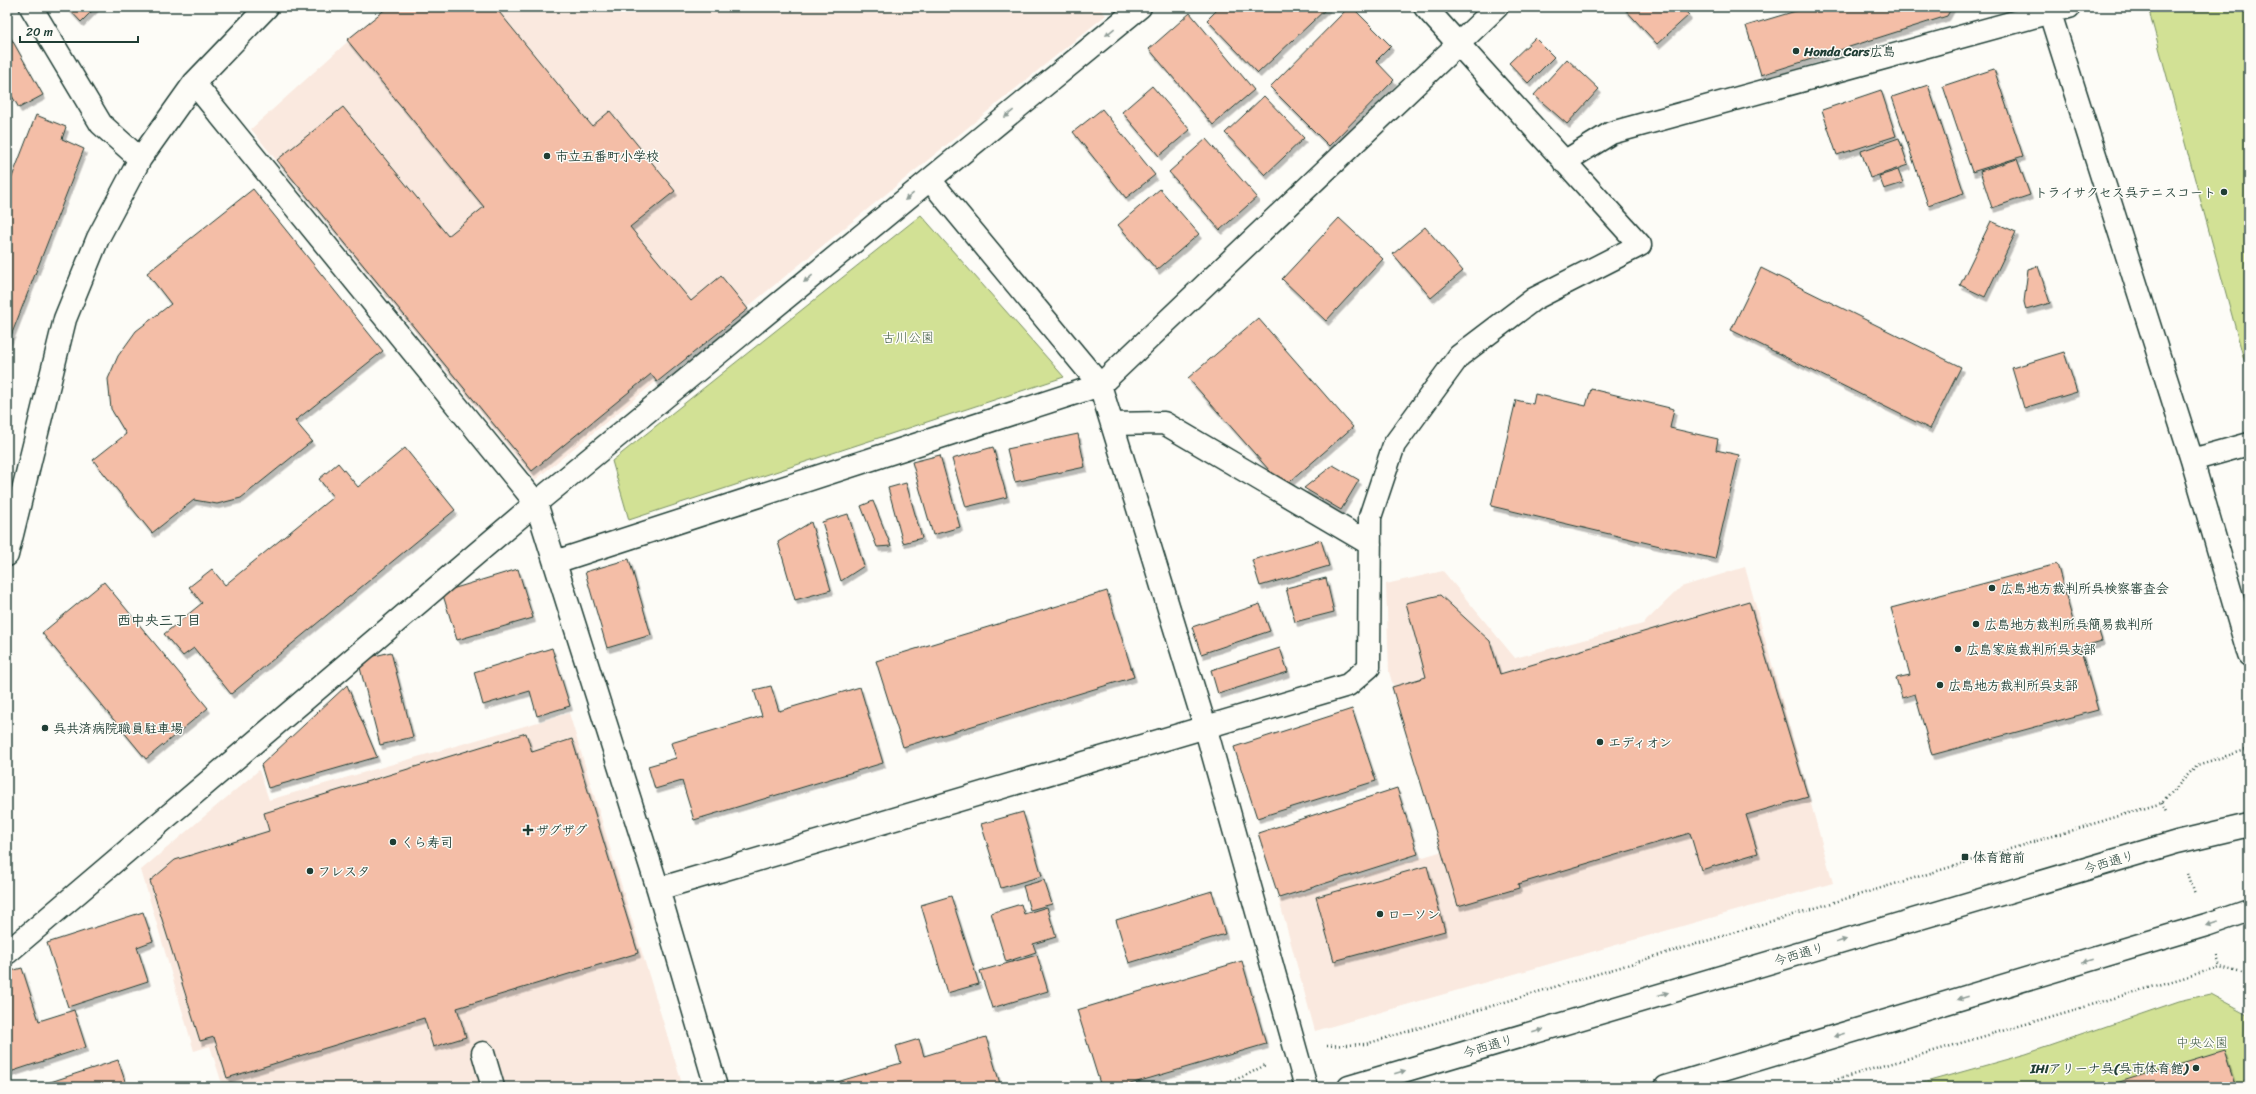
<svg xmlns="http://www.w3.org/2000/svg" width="2256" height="1094" font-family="Sriracha,'Klee One',sans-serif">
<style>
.built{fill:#fae9df}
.green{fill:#d2e195;stroke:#788f64}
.building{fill:#f4bea7;stroke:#1f3d34;filter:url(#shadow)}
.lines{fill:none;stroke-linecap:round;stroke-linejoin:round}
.minor-casing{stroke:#1f3d34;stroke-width:25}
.path{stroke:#1f3d34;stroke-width:2.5;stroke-dasharray:1 3;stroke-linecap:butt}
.minor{stroke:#fdfcf7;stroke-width:22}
.oneway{fill:#8e9c96}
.poi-dot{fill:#1f3d34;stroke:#fdfcf7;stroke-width:1.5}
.labels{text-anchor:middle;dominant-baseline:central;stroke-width:3;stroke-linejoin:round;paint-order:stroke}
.poi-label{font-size:13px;font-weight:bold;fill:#1f3d34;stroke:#fdfcf7;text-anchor:start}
.park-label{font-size:13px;fill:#435e47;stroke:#fdfcf7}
.street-label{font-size:13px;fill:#1f3d34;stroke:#fdfcf7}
.neighbourhood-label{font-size:14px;font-weight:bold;fill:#1f3d34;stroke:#fdfcf7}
</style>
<defs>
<filter id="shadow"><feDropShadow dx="2.5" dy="4.5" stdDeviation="0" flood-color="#0004"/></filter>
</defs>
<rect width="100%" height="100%" fill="#fdfcf7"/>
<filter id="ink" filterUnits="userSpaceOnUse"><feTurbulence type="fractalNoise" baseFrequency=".025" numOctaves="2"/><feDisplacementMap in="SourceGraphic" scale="8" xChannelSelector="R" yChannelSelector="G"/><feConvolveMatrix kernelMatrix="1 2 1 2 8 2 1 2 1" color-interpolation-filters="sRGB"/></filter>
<g filter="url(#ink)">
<path class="built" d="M386,7H1098L1106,15L535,480L251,129Z
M1745,567L1833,883L1315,1031L1279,900L1443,851L1389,672L1386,584L1443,571L1515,658L1643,624L1681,587Z
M569,713L683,1087H223L210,1046L194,1051L141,870L259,770L269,800Z"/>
<path class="green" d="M2148,7H2249V378Z
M921,215L1064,377L629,520L612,461Z
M2210,994L2249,1015V1087H1908L2026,1054L2179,1001Z"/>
<path class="building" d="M67,7H96L81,22Z
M388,7H495L592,126L610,111L675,191L630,227L691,301L721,276L748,309L657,382L651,374L532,471L277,160L343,107L448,236L484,207L347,40Z
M1220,7H1328L1258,73L1207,20Z
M1349,7H1352L1391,46L1376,61L1394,80L1329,146L1270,87Z
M1623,7H1681L1689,15L1657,44Z
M1809,7H1952L1947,16L1761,75L1746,26Z
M1190,13L1254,90L1213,125L1149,49Z
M7,31L43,95L19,108L12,96L7,99Z
M1535,38L1554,57L1528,83L1509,63Z
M1567,59L1599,89L1567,124L1534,95Z
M1994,69L2023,156L1972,172L1943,86Z
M1928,85L1964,193L1928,205L1892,97Z
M1152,86L1190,130L1159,156L1122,112Z
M1881,90L1896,136L1837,155L1822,110Z
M1264,96L1304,138L1265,175L1225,133Z
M1102,109L1155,175L1126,198L1073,132Z
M36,115L66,127L62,139L84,149L7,346V190Z
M1899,138L1908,165L1870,178L1861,151Z
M1206,139L1257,197L1220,230L1169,172Z
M2017,159L2030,195L1992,208L1980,171Z
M1898,170L1903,183L1884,189L1879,176Z
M253,189L383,351L295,421L312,441L241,498L217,504L194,500L152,533L93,460L126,434L111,409L108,379L118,356L136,331L171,304L147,273Z
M1160,189L1199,234L1157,270L1118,225Z
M1339,218L1383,259L1326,321L1282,279Z
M1991,221L2016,232L1985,297L1960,285Z
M1425,227L1463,271L1431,298L1393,254Z
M2038,266L2050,303L2026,310L2024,302L2028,269Z
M1761,268L1961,367L1930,429L1731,330Z
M1258,318L1353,427L1284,487L1188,378Z
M2064,352L2077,392L2024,408L2012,368Z
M1591,389L1674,409L1670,428L1718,439L1716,450L1739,455L1715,559L1491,506L1516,400L1533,404L1535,394L1586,406Z
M1078,434L1085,467L1015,482L1007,449Z
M993,447L1007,497L966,507L952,459Z
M405,448L455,510L231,694L194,648L183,656L164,634L202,603L189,587L212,569L225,585L333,497L319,479L338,463L358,487Z
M940,455L960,527L933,535L912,462Z
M1333,465L1359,480L1341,510L1304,488Z
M906,483L922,538L903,543L888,488Z
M873,501L891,546L877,547L861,506Z
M848,514L864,566L841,581L822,522Z
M811,522L831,590L795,600L778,542Z
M1321,540L1329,566L1260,586L1252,560Z
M629,559L651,635L607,648L585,572Z
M2057,564L2075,628L2096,622L2102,641L2080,647L2098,710L1932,755L1915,694L1902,698L1896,678L1910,675L1891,608Z
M518,569L533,618L457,640L442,592Z
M1326,578L1334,612L1295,622L1286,588Z
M104,582L208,708L146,759L42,633Z
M1107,591L1134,677L903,747L876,661Z
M1440,595L1490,641L1500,674L1749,601L1808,797L1746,815L1758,853L1701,870L1690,833L1518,884L1519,888L1458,906L1392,687L1426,677L1406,603Z
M1260,604L1270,631L1201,654L1192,627Z
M552,648L570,706L537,716L530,691L483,705L474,672Z
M1280,648L1288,672L1218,694L1211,670Z
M391,652L413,737L380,745L358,660Z
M347,685L377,757L268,788L261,765Z
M771,686L779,711L860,687L883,763L694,820L682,781L655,789L648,766L676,758L671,743L762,716L754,690Z
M1352,709L1376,781L1257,818L1234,747Z
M526,733L532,752L572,739L638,953L457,1008L466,1037L433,1047L424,1018L227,1078L214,1037L200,1041L150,881L175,860L269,831L264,813Z
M1397,788L1418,854L1279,898L1258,833Z
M1023,812L1042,876L1001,888L981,824Z
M1427,866L1445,931L1334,961L1316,897Z
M1044,880L1052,904L1030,910L1023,886Z
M1212,891L1225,934L1129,963L1116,920Z
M951,896L979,984L947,993L921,905Z
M1021,904L1024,914L1047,907L1056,937L1033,944L1036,952L1006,962L991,913Z
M143,912L153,941L137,947L148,981L68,1007L47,943Z
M1037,955L1048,991L992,1008L980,971Z
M1242,961L1266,1044L1120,1087H1101L1077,1010Z
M22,968L39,1021L74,1010L86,1047L7,1073V972Z
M986,1037L1001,1087H820L901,1063L896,1046L919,1039L924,1056Z
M2224,1050L2236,1087H2103Z
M118,1060L127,1087H35Z"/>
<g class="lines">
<defs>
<path id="minor" d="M31,7L101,124L140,159
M2048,7L2192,460L2249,655
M194,83L536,503L658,889L716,1087
M1564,162L1611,133L2069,7
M930,180L1100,385L1205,726L1306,1087
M1112,424L1164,423L1370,544
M2192,460L2249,444
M7,555L65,319L98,238L140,159L194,83L267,7
M555,562L1100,385L1497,7
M658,889L1348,685L1369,667L1370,517L1394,445L1459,356L1534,299L1640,245L1425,7
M7,953L536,503L1140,7
M483,1053L493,1087
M1349,1087L2177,842L2249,825
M1666,1087L2206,925L2249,910"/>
</defs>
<use href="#minor" class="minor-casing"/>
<path class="path" d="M2162,803L2166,812
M2188,873L2195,895
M2217,956L2220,967
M1327,1046L1366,1044L2162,803L2197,765L2249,749
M1212,1087L1245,1076L1267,1064
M1811,1087L2220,967L2249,975"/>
<use href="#minor" class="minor"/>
</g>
<defs><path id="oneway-solid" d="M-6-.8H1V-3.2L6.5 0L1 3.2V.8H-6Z"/></defs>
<g class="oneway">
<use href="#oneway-solid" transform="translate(1110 32) rotate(141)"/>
<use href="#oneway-solid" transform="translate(1009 114) rotate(141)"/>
<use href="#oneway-solid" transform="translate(909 197) rotate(141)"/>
<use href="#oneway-solid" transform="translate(808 279) rotate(141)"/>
<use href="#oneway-solid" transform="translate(2212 923) rotate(161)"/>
<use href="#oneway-solid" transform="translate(1841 941) rotate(-16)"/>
<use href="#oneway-solid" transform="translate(2088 961) rotate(163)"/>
<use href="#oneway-solid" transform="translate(1663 994) rotate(-16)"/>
<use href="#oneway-solid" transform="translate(1963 998) rotate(163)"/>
<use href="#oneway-solid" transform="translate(1538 1031) rotate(-16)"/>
<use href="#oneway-solid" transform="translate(1839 1035) rotate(163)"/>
<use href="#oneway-solid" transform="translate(1400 1072) rotate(-16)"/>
</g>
</g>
<g class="poi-dot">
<circle cx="1796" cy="51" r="4"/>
<circle cx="547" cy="156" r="4"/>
<circle cx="2224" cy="192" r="4"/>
<circle cx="1992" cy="588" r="4"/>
<circle cx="1976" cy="624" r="4"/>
<circle cx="1958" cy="649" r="4"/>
<circle cx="1940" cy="685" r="4"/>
<circle cx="45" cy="728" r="4"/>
<circle cx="1600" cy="742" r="4"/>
<path d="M526 824h4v4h4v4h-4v4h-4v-4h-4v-4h4z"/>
<circle cx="393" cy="842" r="4"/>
<rect x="1961" y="853" width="8" height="8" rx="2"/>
<circle cx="310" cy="871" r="4"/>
<circle cx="1380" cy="914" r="4"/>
<circle cx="2196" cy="1068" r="4"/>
</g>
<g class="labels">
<g class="poi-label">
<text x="1804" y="51">Honda Cars広島</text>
<text x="555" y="156">市立五番町小学校</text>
<text x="2216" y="192" text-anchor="end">トライサクセス呉テニスコート</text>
<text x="2000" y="588">広島地方裁判所呉検察審査会</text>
<text x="1984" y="624">広島地方裁判所呉簡易裁判所</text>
<text x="1966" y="649">広島家庭裁判所呉支部</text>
<text x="1948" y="685">広島地方裁判所呉支部</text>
<text x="53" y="728">呉共済病院職員駐車場</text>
<text x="1608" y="742">エディオン</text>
<text x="536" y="830">ザグザグ</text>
<text x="401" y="842">くら寿司</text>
<text x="1973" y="857">体育館前</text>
<text x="318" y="871">フレスタ</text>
<text x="1388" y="914">ローソン</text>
<text x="2188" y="1068" text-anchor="end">IHIアリーナ呉(呉市体育館)</text>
</g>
<g class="park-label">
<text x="908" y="337">古川公園</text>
<text x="2202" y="1042">中央公園</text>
</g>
<g class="street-label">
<text transform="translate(2109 862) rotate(-16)">今西通り</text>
<text transform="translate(1799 954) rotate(-16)">今西通り</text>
<text transform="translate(1488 1046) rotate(-16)">今西通り</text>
</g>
<g class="neighbourhood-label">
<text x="159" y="620">西中央三丁目</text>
</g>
</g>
<rect width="2256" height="1094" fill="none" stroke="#fdfcf7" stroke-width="24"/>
<rect x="12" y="12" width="2232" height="1070" fill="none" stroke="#1f3d34" stroke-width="1.5" filter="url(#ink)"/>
<path d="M20 36v6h118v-6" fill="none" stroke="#1f3d34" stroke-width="2"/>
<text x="26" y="36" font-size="12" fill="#1f3d34" stroke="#fdfcf7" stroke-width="3" paint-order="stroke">20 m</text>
</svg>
